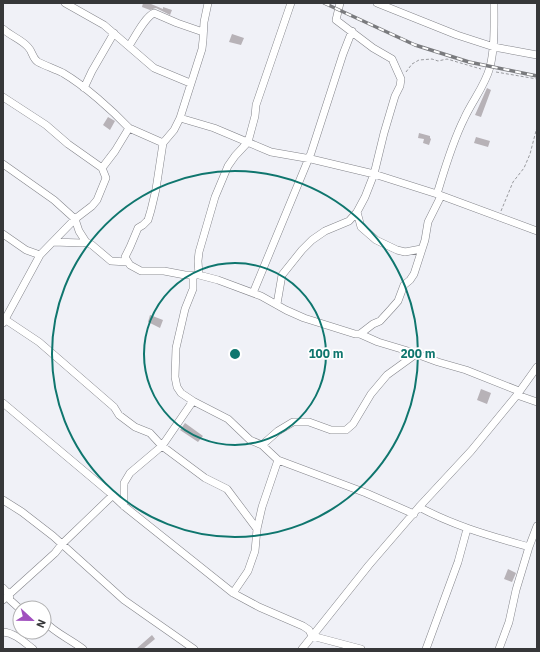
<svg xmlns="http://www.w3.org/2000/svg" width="540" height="652" font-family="'IBM Plex Sans',sans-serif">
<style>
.building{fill:#b7b2b7}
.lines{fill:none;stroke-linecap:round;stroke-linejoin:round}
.minor-casing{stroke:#83848a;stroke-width:8}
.path{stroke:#999a9e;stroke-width:1;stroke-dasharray:3 2;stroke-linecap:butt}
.minor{stroke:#fff;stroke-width:7}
.rail-casing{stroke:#7a7b7e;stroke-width:3.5}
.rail{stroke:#fff;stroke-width:2;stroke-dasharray:6;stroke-linecap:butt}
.ring{fill:none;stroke:#0f766e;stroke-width:2}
.centre{fill:#0f766e;stroke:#fff;stroke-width:2}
.ring-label{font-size:12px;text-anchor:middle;font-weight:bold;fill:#0f766e;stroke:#fff;stroke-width:3.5;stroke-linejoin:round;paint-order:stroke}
</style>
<rect width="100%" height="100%" fill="#f0f1f7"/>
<path class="building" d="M143,3H151V4L163,9V7L172,10L170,15L156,8L150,10L142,7Z
M232,34L244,38L241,45L229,42Z
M487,88L491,90L481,117L475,115Z
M108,117L115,121L110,130L103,125Z
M419,133L430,136V138L431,139L429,145L423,143L424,139L418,138Z
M476,137L490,141L488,147L474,143Z
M150,315L163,320L160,328L148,322Z
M481,389L491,393L487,404L477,400Z
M185,423L203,436L198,442L180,430Z
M508,569L516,573L512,582L504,579Z
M152,635L155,639L143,649H136Z"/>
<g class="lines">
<defs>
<path id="minor" d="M65,3L104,25L154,68L190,83
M377,3L457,35L494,47L537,55
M3,29C11,36 22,40 28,47C33,52 32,58 38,62C46,66 55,69 63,73C85,86 112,110 129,128
M129,46C135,37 145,17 154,13L177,23L203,32
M84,88L92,71L114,33
M3,97L46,125L68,144L102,168L115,151L129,128L163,143L174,130L180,118L214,128L271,152L311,159L374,174L437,194L537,231
M180,118L202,49L203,40L204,22L208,3
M163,143L156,189L151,210L148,220L143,225L138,228L130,247L125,257L130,265L141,271H164L185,275H199L218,280L261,296L286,310L304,318L355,334H360L378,342L408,351L438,362L466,370L519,391
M3,164L54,200L75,219L79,231L86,242
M437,194C445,168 452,143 464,119C472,101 485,86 490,67C495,46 494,25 494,3
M357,212L361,227L376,240L397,250L405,252L421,249
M3,234L26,250L40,255
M53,242L82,243L86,242L92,245L111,261L127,262
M193,275V289L185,309L176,348L175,377L177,387L181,393L193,401L228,419L250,440L262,445L278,460L366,493L414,514
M199,275L198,261L199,252L215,197L228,166L235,156L248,142L255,116L256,105L291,3
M253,293L311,153L343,54L352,31
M277,304L282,275L302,250L312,240L325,231L349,221L357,212L365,197L374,174L384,133L395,96L400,86L401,79L392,59L373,48L336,20L340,3
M3,318L39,342L114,407L119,415L135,427L150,433L162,446L205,478L227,489L257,529
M3,323L40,255L75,219L92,206L97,200L106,178L102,168
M360,334L373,324L380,321L391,309L398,301L404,285L410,280L414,274L425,240L428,222L441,196
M517,395L537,402
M3,403L109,492L124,506L233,593L259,607L303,626L309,630L312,636L361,649
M262,445L278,431L293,422H309L331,430H346L353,424L371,394L387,375L416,354
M3,500L22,512L53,536L124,600L194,649
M124,506V483L130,473L162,446L193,401
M419,507C454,526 491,536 529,547
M3,588L9,594L10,600L20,609
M233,593L248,571L255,551L257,529L262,507L278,460
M3,600L55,553L62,544L113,495
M44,621C55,633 70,639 83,649
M3,632C15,633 24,642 33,649
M302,649L369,565L419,507L471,451L517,395L537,367
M426,649L458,562L467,529
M499,649L509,622L516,590L529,547L537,526"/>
</defs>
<use href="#minor" class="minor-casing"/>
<path class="path" d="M406,72L412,64L419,60L432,59L438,61L447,59L481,69
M496,72L537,79
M501,211L513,182L524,168L530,154L537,127"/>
<use href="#minor" class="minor"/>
<defs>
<path id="rail" d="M324,3L415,45L469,62L537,76"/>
</defs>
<use href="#rail" class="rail-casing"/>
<use href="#rail" class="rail"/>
</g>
<g class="ring">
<circle cx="235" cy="354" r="91"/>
<circle cx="235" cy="354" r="183"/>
</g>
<circle cx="235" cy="354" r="6" class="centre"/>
<g class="ring-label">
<text x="326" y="358">100 m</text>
<text x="418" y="358">200 m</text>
</g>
<rect width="540" height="652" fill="none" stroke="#363739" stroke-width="8"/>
<g transform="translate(32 620) rotate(112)"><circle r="19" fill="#ffffff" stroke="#afafb0"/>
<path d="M0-3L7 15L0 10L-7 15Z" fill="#a04fbe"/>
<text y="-6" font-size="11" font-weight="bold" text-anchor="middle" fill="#363739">N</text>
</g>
</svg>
